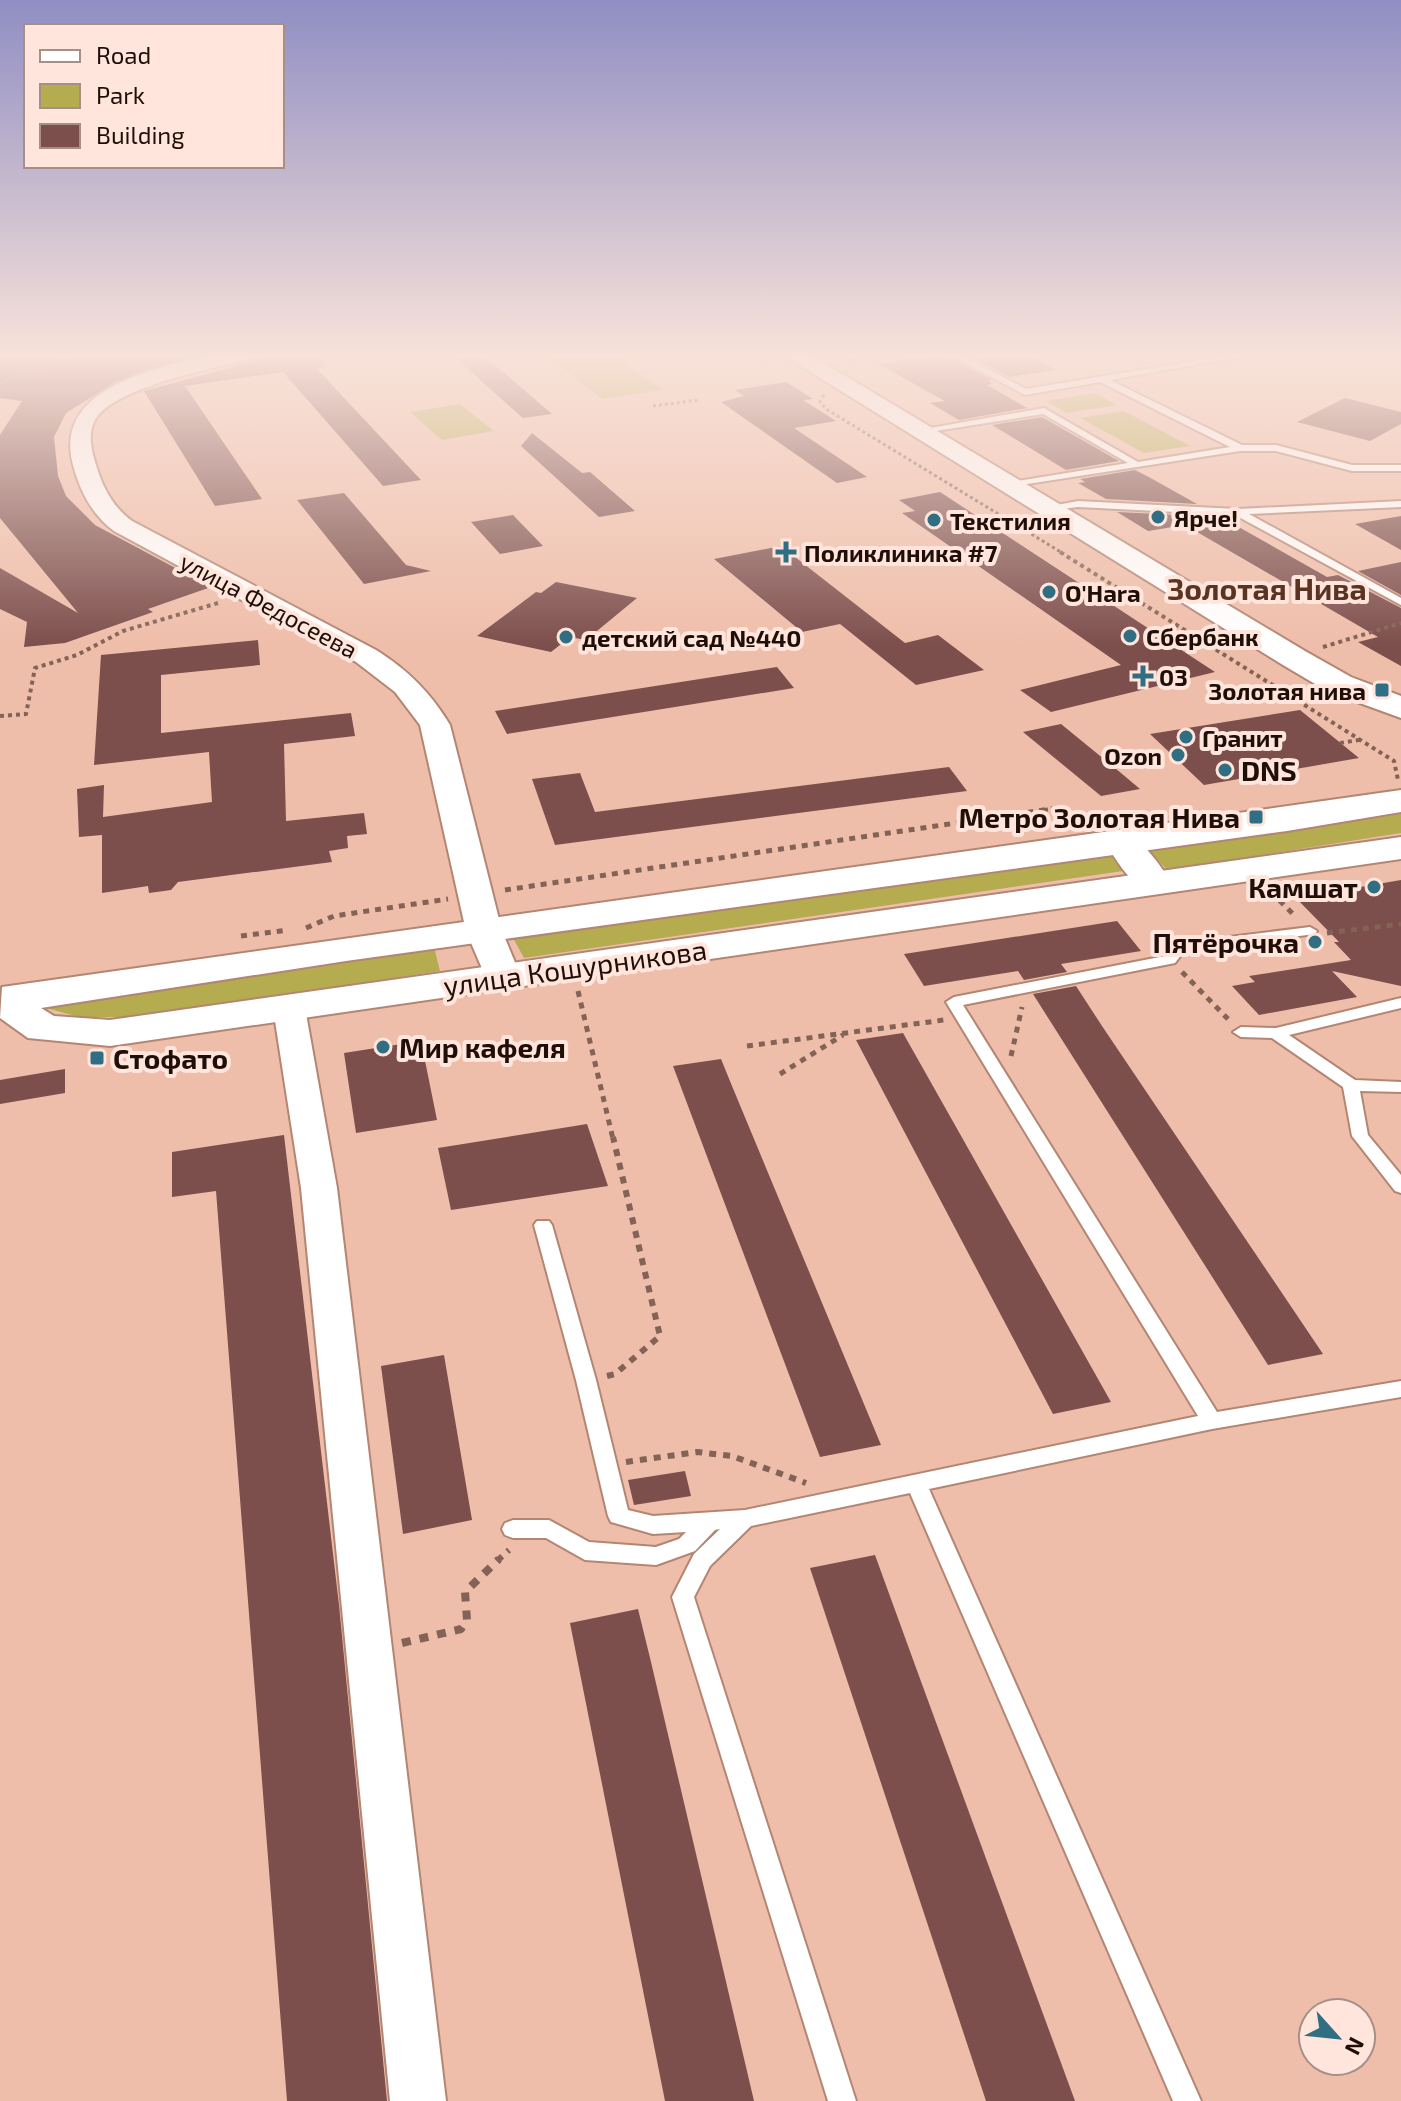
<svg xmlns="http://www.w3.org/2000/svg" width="1401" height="2101" font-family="'Exo 2',sans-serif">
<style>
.green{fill:#b5ab4f}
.building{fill:#7c4e4c}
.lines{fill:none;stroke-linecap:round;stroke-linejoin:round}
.service-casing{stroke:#b38673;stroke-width:4}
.minor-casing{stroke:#b38673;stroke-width:4}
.tertiary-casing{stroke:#b38673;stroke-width:4}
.secondary-casing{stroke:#b38673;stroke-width:4}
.path-far4{stroke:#836356;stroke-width:3;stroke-dasharray:3 3;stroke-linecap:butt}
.path-far3{stroke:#836356;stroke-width:4;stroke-dasharray:4 4;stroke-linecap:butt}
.path-far2{stroke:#836356;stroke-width:5;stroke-dasharray:6 6;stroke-linecap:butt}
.path-far1{stroke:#836356;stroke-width:6;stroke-dasharray:7 7;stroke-linecap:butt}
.path{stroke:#836356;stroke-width:8;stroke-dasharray:9 9;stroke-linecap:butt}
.service{fill:#fff;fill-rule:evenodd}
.minor{fill:#fff;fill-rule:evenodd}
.tertiary{fill:#fff;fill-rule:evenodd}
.secondary{fill:#fff;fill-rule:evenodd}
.poi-dot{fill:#306e84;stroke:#ffe5db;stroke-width:3}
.labels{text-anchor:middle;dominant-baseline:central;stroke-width:8;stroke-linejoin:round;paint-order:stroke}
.far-poi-label{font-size:24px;font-weight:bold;fill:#200f08;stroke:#ffe5db;text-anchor:start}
.far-street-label{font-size:24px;fill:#200f08;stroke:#ffe5db}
.poi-label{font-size:28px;font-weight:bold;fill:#200f08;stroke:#ffe5db;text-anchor:start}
.street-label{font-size:28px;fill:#200f08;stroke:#ffe5db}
.far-district-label{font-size:30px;font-weight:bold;fill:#5a3323;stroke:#ffe5db}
</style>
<rect width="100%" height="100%" fill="#efbeaa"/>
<path class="green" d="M562,353H610L663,390L603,399L545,355Z
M1095,393L1117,405L1067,413L1046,401Z
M460,404L494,431L442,440L410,412Z
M1124,411L1190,446L1144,453L1080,418Z
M1401,812V833L1167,870L1148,849Z
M1114,851L1130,870L524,958L513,938Z
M434,947L440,971L139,1017H79L46,1008L59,1000Z"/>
<path class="building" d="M0,353H210L117,381L66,413L54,437L58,476L66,496L95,525L211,587L148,609L153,612L65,643L24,647L27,622L0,609V568L78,613L0,518V435L22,401L0,398Z
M264,353H323L324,367L316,368L421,480L383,486L283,372L185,386L262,499L215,506L144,391L259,360Z
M450,353H481L552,414L523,418Z
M963,353H1023L1056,370L1010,377Z
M944,354L992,380L988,381L993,384L987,385L1027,408L959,420L930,403L945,401L878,364Z
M786,382L813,399L803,400L836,421L794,428L867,477L837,483L721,402L744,396L735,390Z
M1345,398L1401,412V424L1370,441L1297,422Z
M1042,417L1119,461L1066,470L992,425Z
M532,433L582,473L590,472L635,511L599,517L521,446Z
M1135,470L1147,476L1197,504L1106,499L1078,483L1085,482L1080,479Z
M940,492L1215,672L1051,712L1020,690L1121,665L902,513L915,511L899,500Z
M344,493L406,565L431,571L364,584L297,500Z
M1117,512L1221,517L1327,577L1338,575L1401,608V666L1358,642L1378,637L1185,525L1148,531Z
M513,515L543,546L500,554L471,522Z
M1401,516V550L1355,524Z
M781,546L905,643L938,635L984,670L916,685L840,624L802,632L714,559Z
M1401,562V595L1358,571Z
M556,582L637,598L586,640L570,637L551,652L477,636L536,592L541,593Z
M258,640L260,665L161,675V733L351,713L355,736L284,744L286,821L364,813L367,834L347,836L348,848L329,851L332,862L178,882L171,890L149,893L148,886L102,893V835L79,837L77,789L104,785L103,817L212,802L209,752L94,765L101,655Z
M777,667L794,688L507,734L495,711Z
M1300,710L1359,758L1204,785L1150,734Z
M1061,724L1121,773L1140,789L1101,796L1023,732Z
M949,767L967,791L555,845L532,779L580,773L595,812Z
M1401,880V986L1332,971L1357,997L1259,1015L1232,986L1255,982L1249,976L1351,960L1334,942H1339L1296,898Z
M1117,921L1141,951L1061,964L1067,972L1024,980L1018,971L924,986L904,954Z
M1076,986L1102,1026L1323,1354L1268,1365L1033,994Z
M903,1033L960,1134L1111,1402L1053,1414L856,1040Z
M421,1041L437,1120L356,1133L344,1053Z
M721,1059L732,1086L881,1445L820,1457L673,1066Z
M65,1069V1093L0,1104V1080Z
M587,1124L608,1186L451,1210L438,1148Z
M284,1135L339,1605L387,2101H287L216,1191L172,1197V1152Z
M444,1355L472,1520L403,1534L381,1366Z
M685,1471L691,1496L634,1505L628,1480Z
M875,1555L919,1676L1075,2101H986L810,1568Z
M638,1609L651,1662L754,2101H665L570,1623Z"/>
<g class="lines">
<defs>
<path id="service" d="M947,353H957L1026,389L1243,353H1261L1110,380L1242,445H1276L1352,465H1401V471H1352L1276,451H1240L1008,487V483L1011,482L1128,463L1043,414L923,433L919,430L1044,408L1138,462L1230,447L1100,382L1025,395Z
M1078,501L1237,509L1401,501V507L1249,514L1401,598V605L1235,515L1078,507L1046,511L1041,508Z
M1310,927L1317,931L1315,934L1184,951L1175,963L1170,964L963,1005L1217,1412L1401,1381V1397L1212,1429L929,1489L1201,2101H1173L910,1493L751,1526L710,1566L694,1597L856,2101H828L672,1597L694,1554L720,1529L715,1530L695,1551L656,1565L585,1560L546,1538H513L505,1535L502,1529L505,1523L513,1520H549L589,1542L656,1547L679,1539L686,1532L653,1534L611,1522L608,1516L576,1380L534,1225L537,1221H549L552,1225L596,1380L628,1510L653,1516L745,1510L1198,1416L946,1002L954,997L1165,956L1174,944L1179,943Z
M1401,998V1008L1289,1035L1355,1080L1401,1082V1092L1360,1091L1368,1135L1401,1175V1193L1395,1191L1352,1136L1343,1087L1272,1038L1241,1037L1233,1032L1241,1027L1276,1028Z"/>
<path id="minor" d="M289,999L300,1001L305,1008L337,1188L446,2101H390L301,1188L273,1008L278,1001Z"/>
<path id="tertiary" d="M224,353H261L258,357C219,367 121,385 97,417C87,430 91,450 96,465C103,488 112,506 132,521L376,650C408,670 431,693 450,725L502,931L521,977L515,985L502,988L489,985L466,931L420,725L395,692L356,662L114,531C92,515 80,491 73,465C51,383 167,366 224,353Z
M1122,833C1143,838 1160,866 1173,884L1167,891C1137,899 1121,866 1105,843L1110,836Z"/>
<path id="secondary" d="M780,353H807L1305,651L1351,677L1401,696V718L1327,691L1283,665Z
M1401,790V812L1287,831L346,961L41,1008L54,1016L110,1020L1401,837V859L110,1046L28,1038L0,1018L2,987Z"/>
</defs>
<use href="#service" class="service-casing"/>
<use href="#minor" class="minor-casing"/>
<use href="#tertiary" class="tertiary-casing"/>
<use href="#secondary" class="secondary-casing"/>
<path class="path-far4" d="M756,353L769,361
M848,361L890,353
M0,383L84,353
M824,395L820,402L826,409L1064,554
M653,406L699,400"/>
<path class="path-far3" d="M1060,552L1394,761L1398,780
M1323,647L1401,623
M0,716L26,714L35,668L77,655L123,631L218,603
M1340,743L1359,740
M1044,810L1060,808"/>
<path class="path-far2" d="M505,890L1057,808
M1271,892L1295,916
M306,928L334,916L448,899
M1327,933L1401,924
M241,936L288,930
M1182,972L1228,1019
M578,991L613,1139
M747,1046L944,1020
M1011,1056L1022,1007
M780,1074L843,1035"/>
<path class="path-far1" d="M607,1376L615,1374L660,1336L613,1137
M626,1462L697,1452L732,1456L806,1483
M497,1561L509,1550"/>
<path class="path" d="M402,1643L461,1629L467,1620L465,1592L499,1559"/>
<use href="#service" class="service"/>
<use href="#minor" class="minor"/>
<use href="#tertiary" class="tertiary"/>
<use href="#secondary" class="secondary"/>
</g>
<linearGradient id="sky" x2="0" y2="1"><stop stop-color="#908ec3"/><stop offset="0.55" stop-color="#f8e2d9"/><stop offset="1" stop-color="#f8e2d9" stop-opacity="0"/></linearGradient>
<rect width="1401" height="647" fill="url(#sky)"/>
<g class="poi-dot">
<circle cx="1158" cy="517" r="8"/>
<circle cx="934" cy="520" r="8"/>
<path d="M782 540h8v8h8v8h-8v8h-8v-8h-8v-8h8z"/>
<circle cx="1049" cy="592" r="8"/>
<circle cx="1130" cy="636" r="8"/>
<circle cx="566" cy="637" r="8"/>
<path d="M1139 664h8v8h8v8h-8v8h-8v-8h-8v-8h8z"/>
<rect x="1374" y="682" width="16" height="16" rx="4"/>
<circle cx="1186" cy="737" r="8"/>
<circle cx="1178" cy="755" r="8"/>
<circle cx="1225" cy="770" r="8"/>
<rect x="1248" y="809" width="16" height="16" rx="4"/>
<circle cx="1374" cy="887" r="8"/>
<circle cx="1315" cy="942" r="8"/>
<circle cx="383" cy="1047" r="8"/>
<rect x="89" y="1050" width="16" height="16" rx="4"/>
</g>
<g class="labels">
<g class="far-poi-label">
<text x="1174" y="517">Ярче!</text>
<text x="950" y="520">Текстилия</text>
<text x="804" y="552">Поликлиника #7</text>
<text x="1065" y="592">O'Hara</text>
<text x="1146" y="636">Сбербанк</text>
<text x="582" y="637">детский сад №440</text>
<text x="1159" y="676">03</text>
<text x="1366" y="690" text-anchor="end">Золотая нива</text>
<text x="1202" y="737">Гранит</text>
<text x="1162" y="755" text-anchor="end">Ozon</text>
</g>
<g class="far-street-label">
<text transform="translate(269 605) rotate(28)">улица Федосеева</text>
</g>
<g class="poi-label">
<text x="1241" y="770">DNS</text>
<text x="1240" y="817" text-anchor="end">Метро Золотая Нива</text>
<text x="1358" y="887" text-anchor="end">Камшат</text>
<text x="1299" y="942" text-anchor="end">Пятёрочка</text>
<text x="399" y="1047">Мир кафеля</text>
<text x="113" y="1058">Стофато</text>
</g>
<g class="street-label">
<text transform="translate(575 967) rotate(-8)">улица Кошурникова</text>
</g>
<g class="far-district-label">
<text x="1267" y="588">Золотая Нива</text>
</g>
</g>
<rect x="24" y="24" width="260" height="144" fill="#ffe5db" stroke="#a68f87" stroke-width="2"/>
<rect x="40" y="50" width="40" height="12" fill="#ffffff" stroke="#a68f87" stroke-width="2"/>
<text x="96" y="64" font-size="24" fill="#200f08">Road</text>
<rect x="40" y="84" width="40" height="24" fill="#b5ab4f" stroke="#a68f87" stroke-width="2"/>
<text x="96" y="104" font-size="24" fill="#200f08">Park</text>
<rect x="40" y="124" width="40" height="24" fill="#7c4e4c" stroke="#a68f87" stroke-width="2"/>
<text x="96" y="144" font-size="24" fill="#200f08">Building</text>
<g transform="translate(1337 2037) rotate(117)"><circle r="38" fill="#ffe5db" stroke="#a68f87" stroke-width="2"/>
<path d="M0-6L14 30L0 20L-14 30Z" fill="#306e84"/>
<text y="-12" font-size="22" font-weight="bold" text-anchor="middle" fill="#200f08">N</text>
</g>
</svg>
